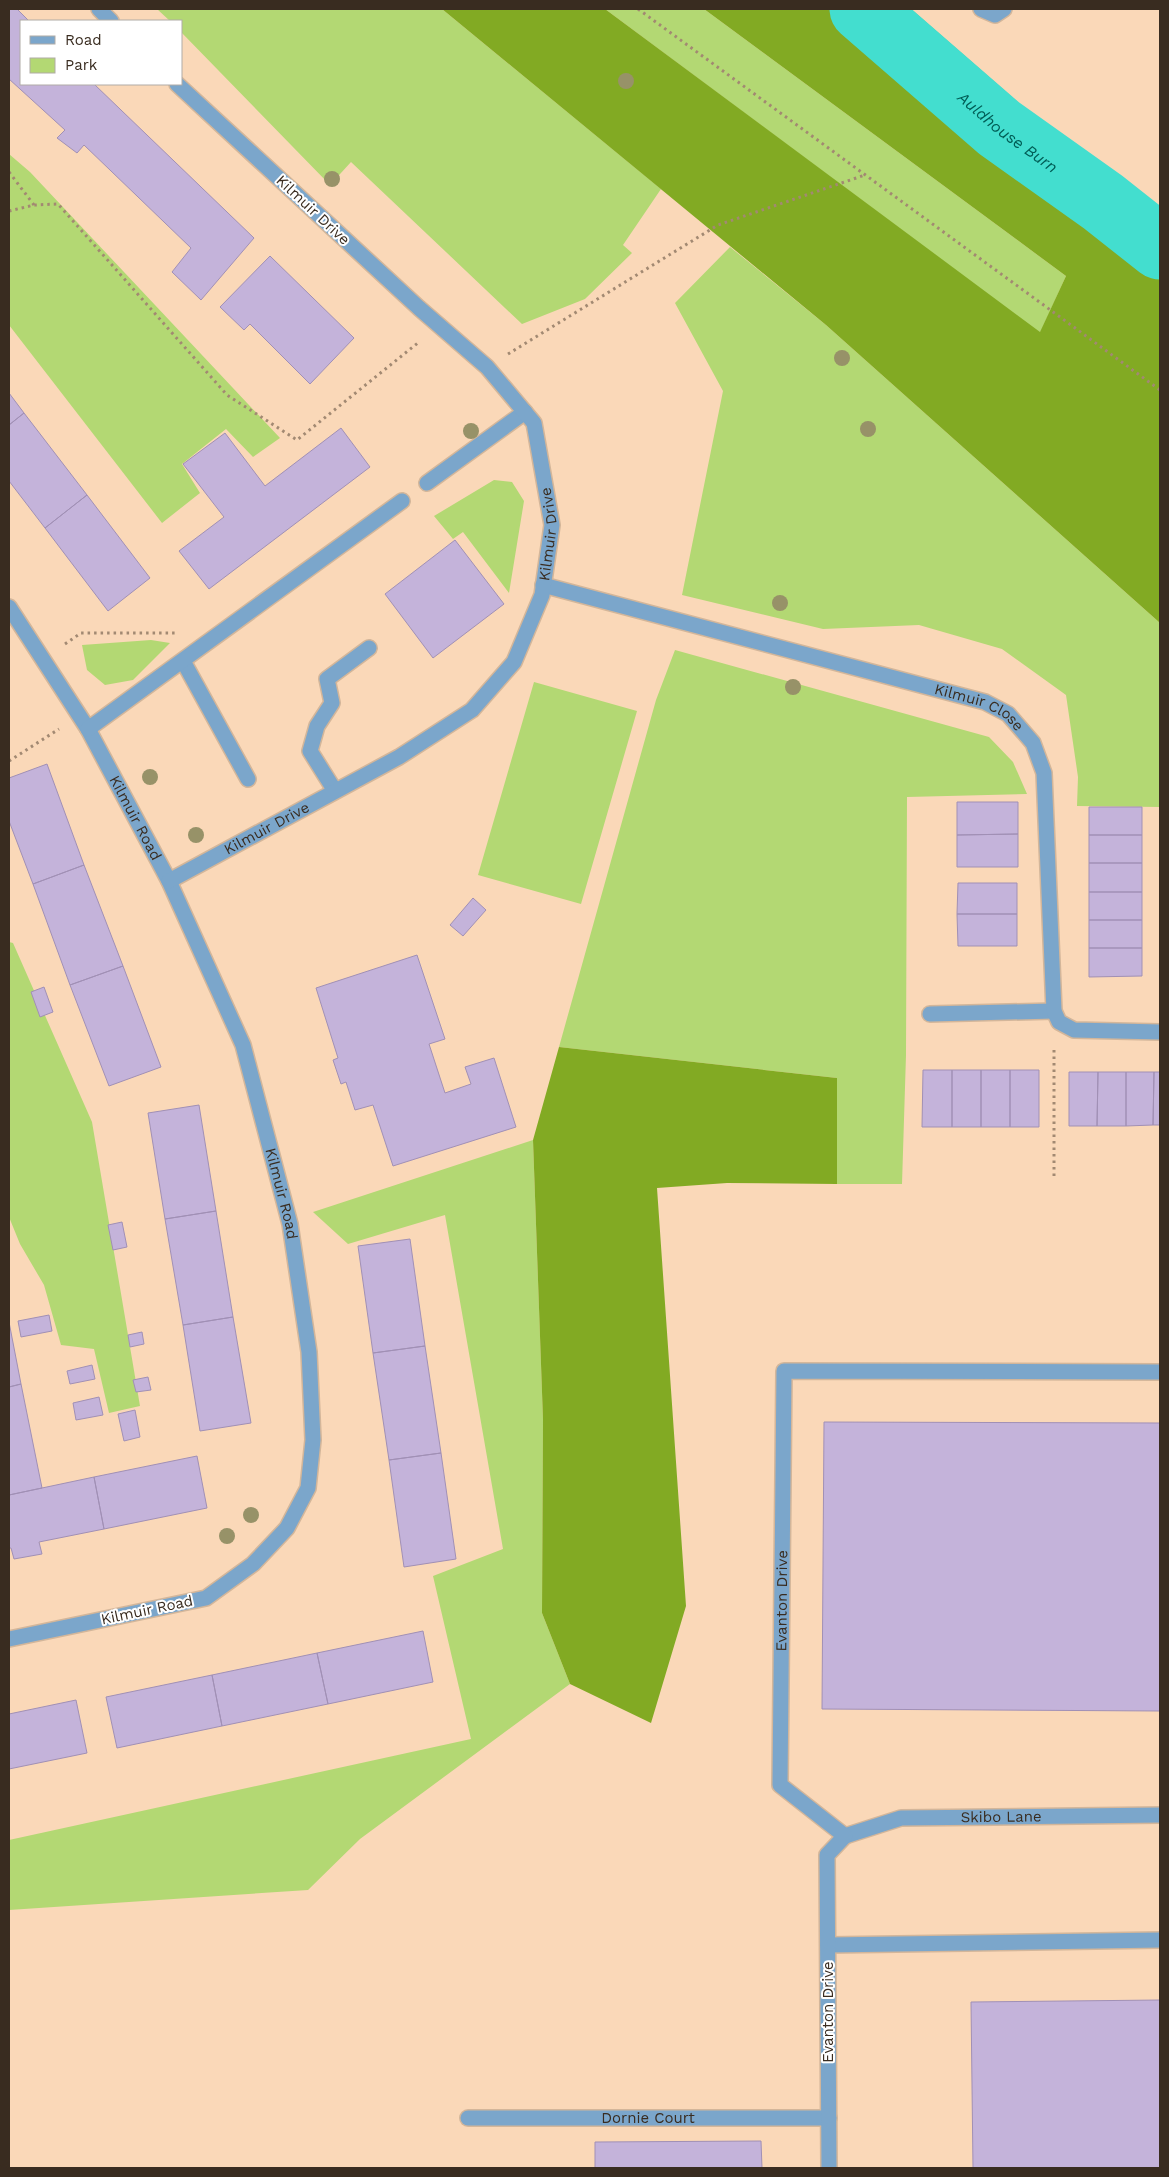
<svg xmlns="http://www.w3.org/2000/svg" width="1169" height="2177" font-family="'Work Sans',sans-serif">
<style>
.green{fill:#b3d873}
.forest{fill:#82aa23}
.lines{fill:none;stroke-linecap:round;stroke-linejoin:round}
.river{stroke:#43decf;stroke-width:65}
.building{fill:#c4b3da;stroke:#a190b5}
.lane-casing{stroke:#d3b69a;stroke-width:18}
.street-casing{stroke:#d3b69a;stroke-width:18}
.path{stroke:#a28972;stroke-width:3;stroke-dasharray:2.5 4;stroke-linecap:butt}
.lane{stroke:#7ba6cb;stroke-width:15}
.street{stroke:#7ba6cb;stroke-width:15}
.tree{fill:#979268}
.labels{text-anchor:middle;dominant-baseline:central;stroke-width:4;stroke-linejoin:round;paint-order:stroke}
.street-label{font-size:15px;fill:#392c20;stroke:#fff}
.water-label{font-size:16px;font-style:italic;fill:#005e56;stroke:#fff}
</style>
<rect width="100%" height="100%" fill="#fad8b8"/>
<path class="green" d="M157,9H442L661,189L623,245L632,253L585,299L522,324L351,162L330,185L181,32V21H170Z
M605,9H704L1066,276L1040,333Z
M9,154L30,172L280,438L253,457L226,429L182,464L200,493L162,523L9,325Z
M730,247L826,325L1160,623V807L1077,806L1078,777L1066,695L1002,649L919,625L823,629L682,595L723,391L675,303Z
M494,480L512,482L524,501L509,593L463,532L453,539L434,516Z
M151,640L170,643L133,680L105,685L87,670L82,645Z
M675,650L989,737L1013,762L1027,794L907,797L906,1055L902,1184H837V1078L559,1047L656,700Z
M534,682L637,711L581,904L478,875Z
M9,942L13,943L92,1122L140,1406L109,1413L94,1349L61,1345L44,1285L20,1244L9,1217Z
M533,1140L543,1420L542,1613L570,1684L360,1839L308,1890L9,1910V1840L471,1739L433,1576L503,1549L445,1215L348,1244L313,1212Z"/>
<path class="forest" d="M442,9H605L1040,332L1066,276L704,9H911L1160,226V623L826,325Z
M559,1047L837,1078V1184L727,1183L657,1188L686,1606L651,1723L570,1684L542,1613L543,1420L533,1140Z"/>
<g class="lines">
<path class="river" id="s1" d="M862,9L999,128L1103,202L1160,247"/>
</g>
<path class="building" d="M9,9H17L29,21H21V84H94L254,238L201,300L172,272L191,248L84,145L77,153L57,138L65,130L9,79Z
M270,256L354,338L310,384L250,324L244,330L220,307Z
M9,393L24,413L9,425Z
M24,413L87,495L45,528L9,481V425Z
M341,428L370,467L209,589L179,551L224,517L183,464L225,433L265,486Z
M87,495L150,578L108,611L45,528Z
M455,540L504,604L433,658L385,594Z
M47,764L84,865L33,884L9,821V778Z
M957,802H1018V834L957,835Z
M1089,807H1142V835H1089Z
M1018,834V867H957V835Z
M1089,835H1142V863H1089Z
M1089,863H1142V892H1089Z
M84,865L123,966L70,985L33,884Z
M958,883H1017V914H957Z
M1089,892H1142V920H1089Z
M473,898L486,910L463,936L450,925Z
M957,914H1017V946H958Z
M1089,920H1142V948H1089Z
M1089,948H1142V976L1089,977Z
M417,955L445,1039L429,1044L445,1093L471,1084L465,1067L494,1058L516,1127L393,1166L373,1105L355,1110L346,1082L341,1084L333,1060L338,1058L316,988Z
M123,966L161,1067L109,1086L70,985Z
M44,987L53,1012L40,1017L31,992Z
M923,1070H952V1127H922Z
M952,1070H981V1127H952Z
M981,1070H1010V1127H981Z
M1010,1070H1039V1127H1010Z
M1069,1072H1098L1097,1126H1069Z
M1098,1072H1126V1126H1097Z
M1126,1072H1154L1153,1125L1126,1126Z
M1154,1072H1160V1125H1153Z
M199,1105L216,1211L165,1219L148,1113Z
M216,1211L233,1317L183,1325L165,1219Z
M122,1222L127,1247L113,1250L108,1225Z
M410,1239L425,1346L373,1353L358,1246Z
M49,1315L52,1331L21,1337L18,1321Z
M233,1317L251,1423L200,1431L183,1325Z
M9,1322L21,1384L9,1387Z
M142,1332L144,1344L130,1347L128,1335Z
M425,1346L441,1453L389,1460L373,1353Z
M92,1365L95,1379L70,1384L67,1371Z
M148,1377L151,1390L136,1392L133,1380Z
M21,1384L42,1488L9,1495V1387Z
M99,1397L103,1415L76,1420L73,1403Z
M135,1410L140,1437L124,1441L118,1414Z
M824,1422L1160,1423V1711L822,1709Z
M441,1453L456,1559L404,1567L389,1460Z
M197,1456L207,1508L104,1529L94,1477Z
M94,1477L104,1529L39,1542L42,1554L14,1559L11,1548H9V1495Z
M423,1631L433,1682L328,1704L317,1653Z
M317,1653L328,1704L222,1726L212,1675Z
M212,1675L222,1726L117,1748L106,1697Z
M76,1700L87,1753L9,1769V1714Z
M1160,2000V2168H973L971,2002Z
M761,2141L762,2168H595V2142Z"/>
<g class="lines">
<defs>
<path id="lane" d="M981,9L995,15L1004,9
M183,661L248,779
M335,791L310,751L317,726L332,703L327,679L369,648
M930,1014L1054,1011
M828,1945L1160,1940"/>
<g id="street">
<path d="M99,9L111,21"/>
<path d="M427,483L525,412"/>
<path id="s2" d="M543,585L985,702L1008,714L1033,743L1044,773L1054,1011L1059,1022L1074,1030L1160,1032"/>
<path id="s3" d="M9,607L88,729L169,881L243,1045L290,1224L309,1352L313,1440L308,1488L287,1528L253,1564L206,1598L9,1639"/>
<path d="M88,729L402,501"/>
<path id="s4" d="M169,881L399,757L472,710L514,662L542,595L552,525L534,423L487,367L419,308L177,84"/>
<path id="s5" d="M845,1836L901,1818L1160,1815"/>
<path id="s6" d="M468,2118H829"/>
<path id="s7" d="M829,2168L827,1855L845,1836L780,1785L784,1371L1160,1372"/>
</g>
</defs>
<use href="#lane" class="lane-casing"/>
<use href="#street" class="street-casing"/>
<path class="path" d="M638,9L1160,390
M9,172L34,205
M9,211L34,205L58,204L227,395L297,440L419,342
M508,354L718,225L865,175
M65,644L81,633H175
M9,761L59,729
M1054,1176V1049"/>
<use href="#lane" class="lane"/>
<use href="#street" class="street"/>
</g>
<g class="tree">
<circle cx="626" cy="81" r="8"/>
<circle cx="332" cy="179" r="8"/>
<circle cx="842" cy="358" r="8"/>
<circle cx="868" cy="429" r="8"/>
<circle cx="471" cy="431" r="8"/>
<circle cx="780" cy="603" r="8"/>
<circle cx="793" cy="687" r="8"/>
<circle cx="150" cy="777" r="8"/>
<circle cx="196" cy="835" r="8"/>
<circle cx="251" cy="1515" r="8"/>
<circle cx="227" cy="1536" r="8"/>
</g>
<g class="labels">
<g class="street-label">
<text transform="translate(313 210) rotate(43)">Kilmuir Drive</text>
<text stroke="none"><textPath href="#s4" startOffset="546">Kilmuir Drive</textPath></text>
<text stroke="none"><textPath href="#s2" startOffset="454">Kilmuir Close</textPath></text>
<text stroke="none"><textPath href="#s3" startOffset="246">Kilmuir Road</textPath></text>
<text stroke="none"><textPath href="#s4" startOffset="111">Kilmuir Drive</textPath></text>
<text stroke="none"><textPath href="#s3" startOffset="651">Kilmuir Road</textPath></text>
<text stroke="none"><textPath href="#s7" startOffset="606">Evanton Drive</textPath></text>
<text transform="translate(147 1610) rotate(-12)">Kilmuir Road</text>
<text stroke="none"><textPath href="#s5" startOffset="159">Skibo Lane</textPath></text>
<text transform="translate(828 2012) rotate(-90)">Evanton Drive</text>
<text stroke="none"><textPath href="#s6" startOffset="180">Dornie Court</textPath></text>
</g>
<g class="water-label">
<text stroke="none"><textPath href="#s1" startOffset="191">Auldhouse Burn</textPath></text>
</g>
</g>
<rect width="1169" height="2177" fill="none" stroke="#392c20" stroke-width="20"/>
<rect x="20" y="20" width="162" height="65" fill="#ffffff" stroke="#b0aba6"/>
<rect x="30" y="36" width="25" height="8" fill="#7ba6cb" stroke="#b0aba6"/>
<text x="65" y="45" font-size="15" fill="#392c20">Road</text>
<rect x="30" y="58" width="25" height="15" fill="#b3d873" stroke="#b0aba6"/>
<text x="65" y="70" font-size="15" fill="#392c20">Park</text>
</svg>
